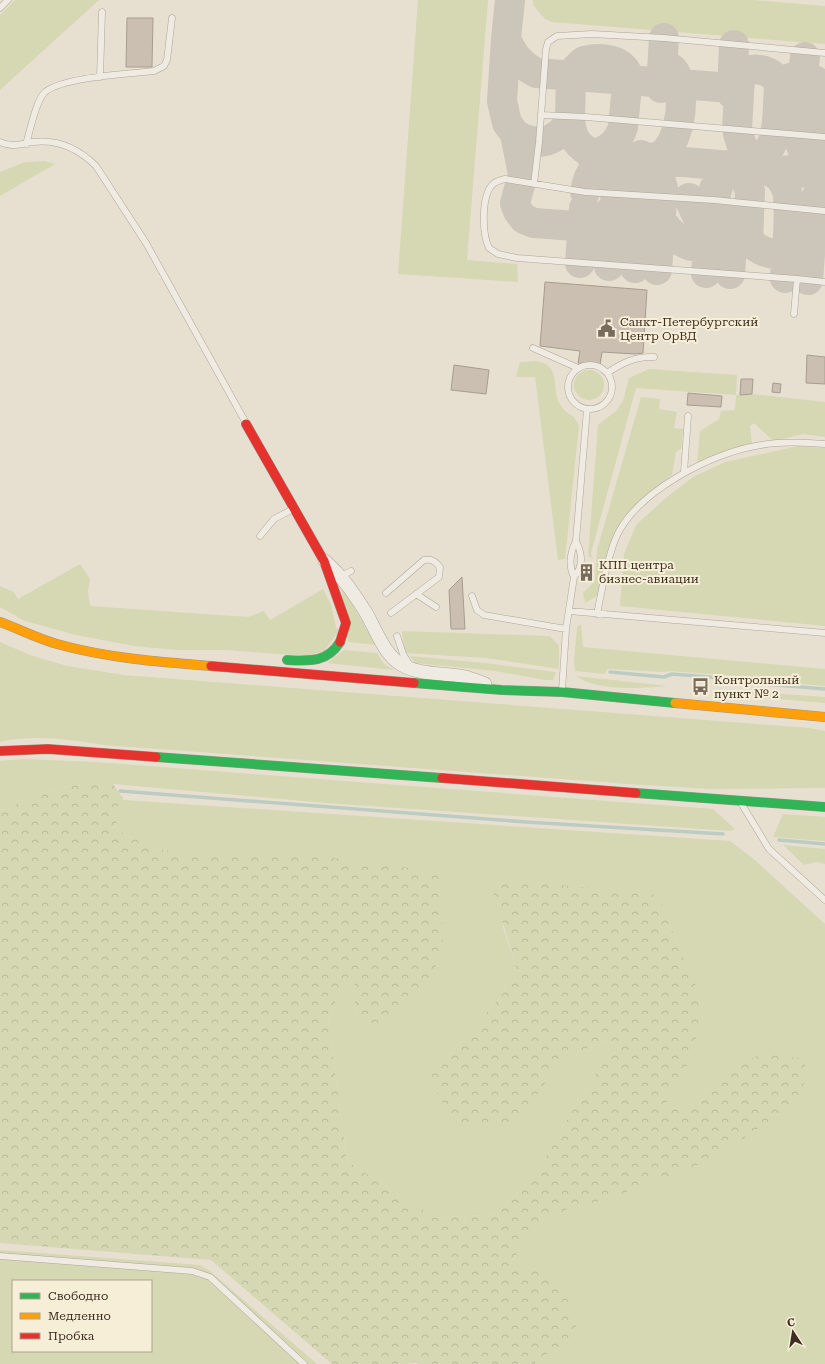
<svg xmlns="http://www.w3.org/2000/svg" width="825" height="1364" font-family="'Roboto Serif',serif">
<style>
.green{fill:#d6d7b3;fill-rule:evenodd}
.forest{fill:url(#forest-crowns)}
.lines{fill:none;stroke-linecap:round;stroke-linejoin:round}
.stream{stroke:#bcccc2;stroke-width:3.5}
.taxiway{stroke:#cbc5ba;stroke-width:30}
.building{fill:#cbbfb2;stroke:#a89c90}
.lane-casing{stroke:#ada599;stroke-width:7}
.street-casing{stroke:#ada599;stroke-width:14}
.fast-casing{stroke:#9c958a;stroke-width:10}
.slow-casing{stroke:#9c958a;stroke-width:10}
.jam-casing{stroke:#9c958a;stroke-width:10}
.lane{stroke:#efebe3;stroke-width:6}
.street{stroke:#efebe3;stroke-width:13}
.fast{stroke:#30b455;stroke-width:9}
.slow{stroke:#ff9f0a;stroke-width:9}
.jam{stroke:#e5322d;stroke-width:9}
.labels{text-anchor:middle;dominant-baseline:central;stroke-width:4;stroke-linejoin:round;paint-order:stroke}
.poi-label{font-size:12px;fill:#3d2e20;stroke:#f7eed8;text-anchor:start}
</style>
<defs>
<pattern id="forest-crowns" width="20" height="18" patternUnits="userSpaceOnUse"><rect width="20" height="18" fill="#d6d7b3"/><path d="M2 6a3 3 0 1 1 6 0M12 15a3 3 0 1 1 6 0" fill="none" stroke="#b9b99a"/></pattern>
</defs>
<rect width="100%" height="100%" fill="#e7e0d1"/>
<path class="green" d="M15,0H99L0,90V15Z
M418,0H488L467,260L517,264L518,282L398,274Z
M533,0H752L825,6V44L552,22L545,19L533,5Z
M44,161L55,164L0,196V172L25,162Z
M537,361C563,366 550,390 561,406C568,416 574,413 579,426L565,559L558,560L535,377H516L520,362Z
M649,369L737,375L736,395L752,394L825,402V437L803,434L773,441L754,423L750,426L752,444L697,465L700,431L719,419L721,411L735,410L736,395L636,388L591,553L593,559L588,556L598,425L616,411L623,401L629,378Z
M574 385a15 15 0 1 1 30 0a15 15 0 1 1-30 0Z
M641,397L660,399L659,409L677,412L674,428L683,429L681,449L676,452L672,475L626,515L610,549L597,596L585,603L583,593L595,581L597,550Z
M798,446L825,448V626L620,606L624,554L636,525L667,497L693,477L725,462Z
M80,564L90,579L88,591L90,606L248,617L264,611L270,620L323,589L331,605L336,627L339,631L324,651L306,656L225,650H177L134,646L76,635L25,621L0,607V586L14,592L18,599Z
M341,585L376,645L348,642Z
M581,624L583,647L825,669V686L744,679L737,676L670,671L663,672L608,669L604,674L575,671L574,661L577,627Z
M402,631L550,636L559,646V669L486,658L406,653L403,643Z
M0,642L30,655L67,666L124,675L809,728L825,731V788L710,789L629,784L104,745C70,740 34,734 0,742Z
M344,650L377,653L384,664L394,670L327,663Z
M410,656L485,663L556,672L553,680H545L495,671L415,663Z
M576,676L668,686C642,688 598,692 576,676Z
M740,691L825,697V703L767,698Z
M22,759L96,762L713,809L735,829L730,831L326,803L113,784H81L34,795L0,813V761Z
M124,800L730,841L755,860L825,924V1364H536L534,1360L510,1264L532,1232L567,1208L605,1200L724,1072L684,1110L664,1105L692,1057L678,946L661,901L502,925L516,965L502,995L429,1078L519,1120L558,1064L606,1039L610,1051L565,1123L535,1176L497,1214L436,1218L347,1161L328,1020L344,977L354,980L356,1019L382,1028L286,852H183L155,849L117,830L114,809Z
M783,814L825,817V841L773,837Z
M783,845L825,849V864L816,862L804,865Z
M0,1250L200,1265L210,1271L317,1364H0ZM13,1281H151V1351H13Z"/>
<path class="forest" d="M81,784H113L124,800L115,809L117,830L155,849L183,852H286L441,872L443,954L423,989L382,1028L356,1019L354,980L345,977L328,1020L347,1161L436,1218L497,1214L535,1176L565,1123L610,1051L606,1039L558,1064L520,1120L482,1128L452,1120L429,1078L502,995L516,965L489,879L652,893L661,901L678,946L704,1004L692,1057L665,1105L684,1110L724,1072L761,1054L806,1059L802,1100L711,1160L605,1200L567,1209L532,1232L510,1264L560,1277L580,1338L534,1360L536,1364H419L416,1362L407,1364H332L211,1260L0,1243V813L34,795Z"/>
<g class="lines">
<path class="stream" d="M610,672L664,677L672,674L735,679L742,682L825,689
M120,791L526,822L723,834
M779,840L825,844"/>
<path class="taxiway" d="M506,39L510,0
M805,57C803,72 802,88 800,103C798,132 794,156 825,172
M779,87C789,71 816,73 824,91C825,97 824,108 823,115C820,143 821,160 791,170
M661,88L664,38
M732,94L734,45
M515,134C526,141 538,145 551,139C582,124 564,96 574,72C576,67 580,64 584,61C600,57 621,58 628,75L623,127C619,141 610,149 596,154C577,149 570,135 570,116
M590,154L813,173L825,172
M641,155C679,175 692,84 671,68
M728,165L745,178L750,191L748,242
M741,166L720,180L714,200C741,236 774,285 812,227
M747,167C783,151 776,120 779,87C778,84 777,80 775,78C768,68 746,66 740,77L737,129C740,146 748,160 764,168C773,173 780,176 785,186C793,202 786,257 785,278
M585,192C588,170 599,159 621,156C631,163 640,169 642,182L635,268
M689,198L709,244
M614,206L604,220L590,227L534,223L524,219L518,211L515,203L523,174L515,134L507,123L502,101L506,39C513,55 520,64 536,73L732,88
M654,211C668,230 682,253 709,245
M580,263L584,208
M609,266L617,181L627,166L642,158C653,167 659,174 663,188L657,270
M706,273L714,189
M730,274L734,214
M808,280L814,203L820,189L825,184"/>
</g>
<path class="building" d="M127,18H153L152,67H126Z
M545,282L647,290L643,353L635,354L602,352L600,365L578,363L580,351L540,346Z
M807,355L825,357V384L806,383Z
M454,365L489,370L486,394L451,390Z
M741,379H753L752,394L740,395Z
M773,383L781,384L780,393L772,392Z
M688,393L722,396L721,407L687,405Z
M585,566L593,567L592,578L580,577Z
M462,577L465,629H451L449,590Z"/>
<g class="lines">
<defs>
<path id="lane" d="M0,8L8,0
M100,77L102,12
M541,115L586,117L825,137
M0,142C13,148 20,144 33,142C58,139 79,149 96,166L146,243L246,423
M26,144C30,131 36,100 45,92C63,77 129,74 154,71L164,66L167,60L172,18
M534,184L539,142L546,49L548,42L557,36L592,34L664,38L825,53
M797,279L825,282
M794,314L797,279L517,258L498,254L489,248C482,234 481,195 493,184C496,181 501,180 505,179L585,192L714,200L825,211
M533,348L578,368
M568 387a22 22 0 1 1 44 0a22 22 0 1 1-44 0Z
M607,373C622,363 636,356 654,357
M684,472L688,416
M260,536L274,519L293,509
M340,577L351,571
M574,577C568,565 570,553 576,541L587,409
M386,593L424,560C432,559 435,561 440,567L439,577L391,613
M416,594L436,607
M472,596L477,610L484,615L566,629
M569,611L825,633
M597,614C602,590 606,563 615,540C634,492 713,452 761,445C783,441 803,442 825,444
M397,636L403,654L411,667
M562,691L566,629L574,577C584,566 582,553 576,541
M741,803L769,849L825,900
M0,1256L192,1271L210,1277L304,1364"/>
<path id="street" d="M325,561C343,577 352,591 365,611C376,629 383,654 402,665C422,676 444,672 465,677C471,679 478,681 485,684"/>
<path id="fast" d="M287,660C309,661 327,663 340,642
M414,683L502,690L562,692L675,703
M156,757L442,778
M636,793L825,807"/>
<path id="slow" d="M0,622C19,629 38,639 57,644C107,658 159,662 211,666
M675,703L825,717"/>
<path id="jam" d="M246,424L324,561L346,623L340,642
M211,666L414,683
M0,751L48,749L156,757
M442,778L636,793"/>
</defs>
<use href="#lane" class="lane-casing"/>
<use href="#street" class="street-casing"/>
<use href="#fast" class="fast-casing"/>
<use href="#slow" class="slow-casing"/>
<use href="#jam" class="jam-casing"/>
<use href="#lane" class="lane"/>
<use href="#street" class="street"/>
<use href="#fast" class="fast"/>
<use href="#slow" class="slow"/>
<use href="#jam" class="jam"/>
</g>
<defs>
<symbol id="civic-bare" viewBox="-9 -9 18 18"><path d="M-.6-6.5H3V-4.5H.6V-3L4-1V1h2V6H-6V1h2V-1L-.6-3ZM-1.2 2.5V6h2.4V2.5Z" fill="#786c5e" stroke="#f7eed8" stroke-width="2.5" paint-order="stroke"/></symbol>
<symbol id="building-bare" viewBox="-9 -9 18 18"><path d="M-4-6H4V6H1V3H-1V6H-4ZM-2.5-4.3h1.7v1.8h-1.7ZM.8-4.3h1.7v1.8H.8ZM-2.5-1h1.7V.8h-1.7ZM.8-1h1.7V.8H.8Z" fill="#786c5e" stroke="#f7eed8" stroke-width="2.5" paint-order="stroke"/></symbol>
<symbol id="bus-bare" viewBox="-9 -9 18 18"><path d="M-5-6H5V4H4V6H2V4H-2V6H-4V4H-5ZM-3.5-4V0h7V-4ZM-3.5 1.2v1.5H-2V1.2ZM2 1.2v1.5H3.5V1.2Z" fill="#786c5e" stroke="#f7eed8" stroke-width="2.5" paint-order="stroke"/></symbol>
</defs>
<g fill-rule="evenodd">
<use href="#civic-bare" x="594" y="316" width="25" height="25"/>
<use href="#building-bare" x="574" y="560" width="25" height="25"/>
<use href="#bus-bare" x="688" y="674" width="25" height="25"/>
</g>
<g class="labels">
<g class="poi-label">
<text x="620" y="322">Санкт-Петербургский<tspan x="620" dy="14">Центр ОрВД</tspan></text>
<text x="599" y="565">КПП центра<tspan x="599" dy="14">бизнес-авиации</tspan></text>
<text x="714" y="680">Контрольный<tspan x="714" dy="14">пункт № 2</tspan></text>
</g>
</g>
<rect x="12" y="1280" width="140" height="72" fill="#f7eed8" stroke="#ada18e"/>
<rect x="20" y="1293" width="20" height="6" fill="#30b455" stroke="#ada18e"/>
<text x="48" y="1300" font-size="12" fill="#3d2e20">Свободно</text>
<rect x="20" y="1313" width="20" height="6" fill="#ff9f0a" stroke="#ada18e"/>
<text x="48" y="1320" font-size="12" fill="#3d2e20">Медленно</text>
<rect x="20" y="1333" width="20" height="6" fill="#e5322d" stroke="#ada18e"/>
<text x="48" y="1340" font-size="12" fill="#3d2e20">Пробка</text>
<g transform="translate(793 1332) rotate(348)" stroke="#f7eed8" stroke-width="3" paint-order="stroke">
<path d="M0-3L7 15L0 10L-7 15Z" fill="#3d2e20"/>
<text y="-6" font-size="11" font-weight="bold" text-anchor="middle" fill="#3d2e20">С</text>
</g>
</svg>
